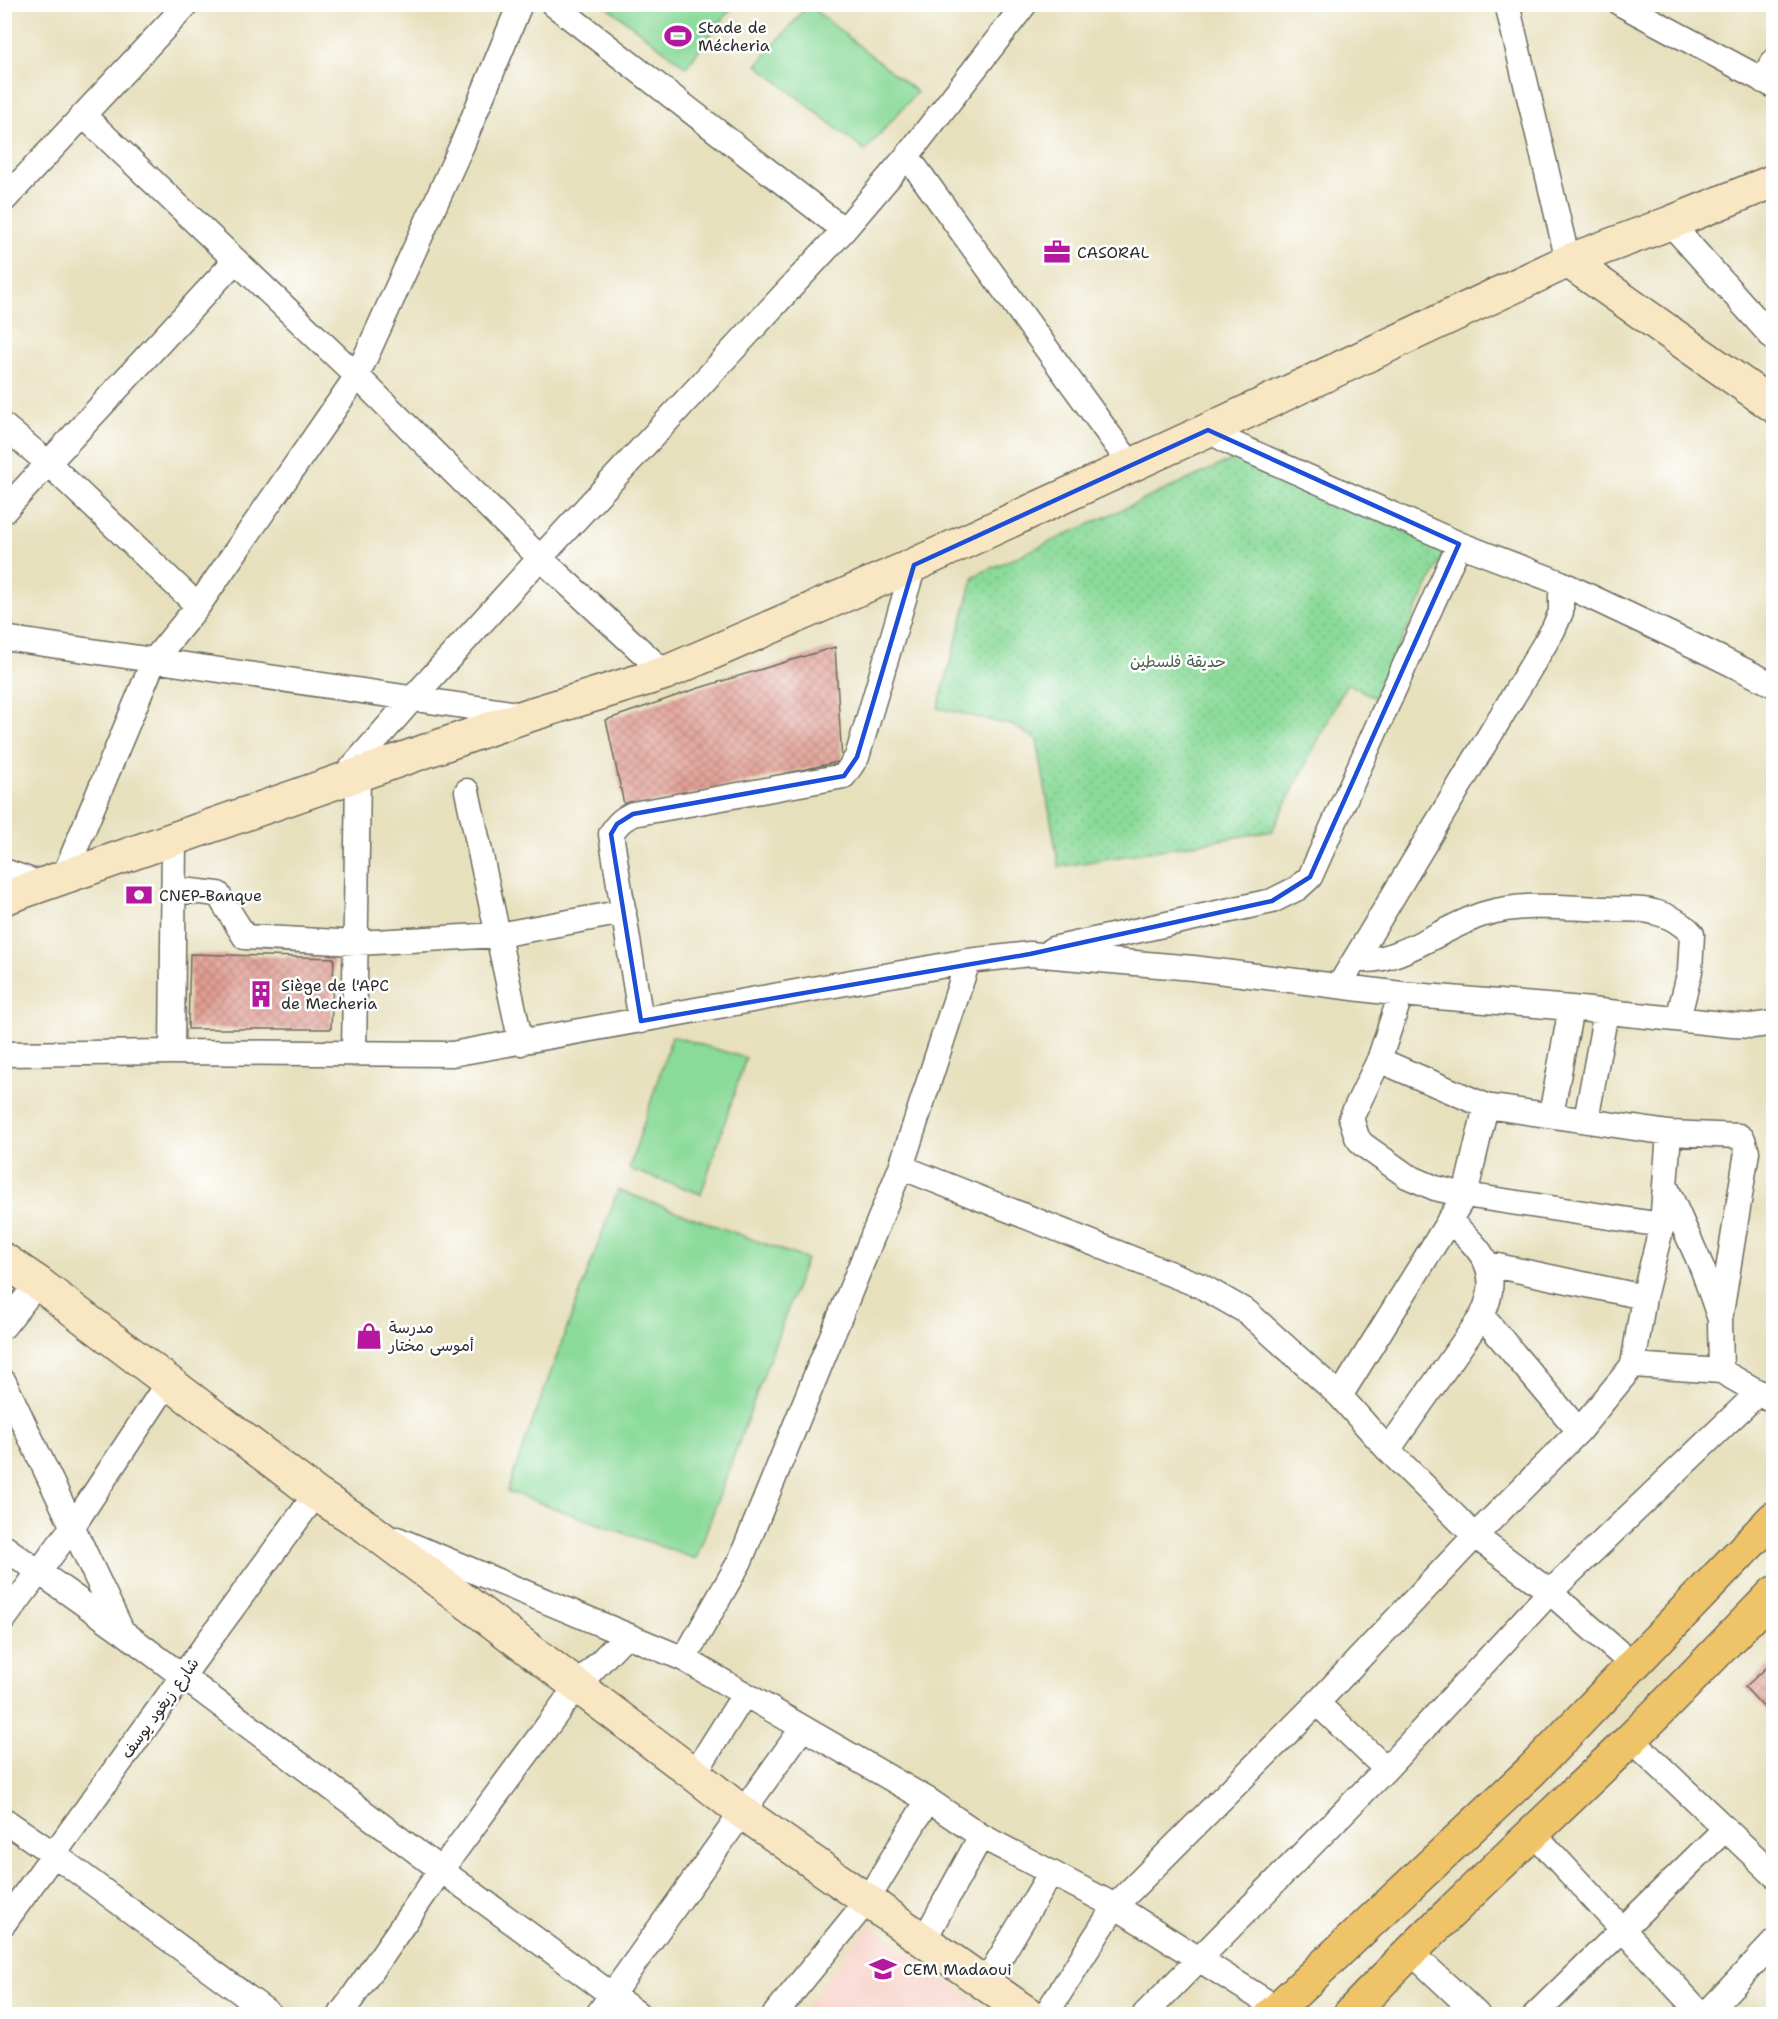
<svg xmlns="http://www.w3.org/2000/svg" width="1778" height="2019" font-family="'Shantell Sans','Playpen Sans Arabic',sans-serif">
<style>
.built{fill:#f7d1c7}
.grass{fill:url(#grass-dots);stroke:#5a8262;stroke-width:1.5}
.pitch{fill:#8ada99;stroke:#5a8262;stroke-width:1.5}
.building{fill:url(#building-cross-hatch)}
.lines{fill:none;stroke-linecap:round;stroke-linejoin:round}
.minor-casing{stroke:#6d6a5e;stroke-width:27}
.secondary-casing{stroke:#6d6a5e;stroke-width:36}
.primary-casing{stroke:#6d6a5e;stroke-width:36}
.minor{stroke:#fff;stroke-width:24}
.secondary{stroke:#f9e7c3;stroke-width:33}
.primary{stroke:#efc469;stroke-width:33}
.marked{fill:none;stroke:#1d4ed8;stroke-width:4.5;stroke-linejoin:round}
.labels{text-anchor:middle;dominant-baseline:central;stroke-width:5;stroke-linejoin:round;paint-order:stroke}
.poi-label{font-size:16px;fill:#2b2b2b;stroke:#fff;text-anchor:start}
.park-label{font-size:16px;fill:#48604c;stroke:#fff}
.street-label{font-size:16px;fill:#2b2b2b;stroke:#fff}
</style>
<defs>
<pattern id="grass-dots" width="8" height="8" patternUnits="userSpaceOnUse" patternTransform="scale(1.5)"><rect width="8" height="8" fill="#8ada99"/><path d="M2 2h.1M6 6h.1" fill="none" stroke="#77bb84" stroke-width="1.8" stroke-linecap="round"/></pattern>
<pattern id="building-cross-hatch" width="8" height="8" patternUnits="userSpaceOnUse" patternTransform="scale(1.5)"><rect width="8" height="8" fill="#e19e93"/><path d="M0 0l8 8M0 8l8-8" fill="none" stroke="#b78178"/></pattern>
</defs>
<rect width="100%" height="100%" fill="#fff"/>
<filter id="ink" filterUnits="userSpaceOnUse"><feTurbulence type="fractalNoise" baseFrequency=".0167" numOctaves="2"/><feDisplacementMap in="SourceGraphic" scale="12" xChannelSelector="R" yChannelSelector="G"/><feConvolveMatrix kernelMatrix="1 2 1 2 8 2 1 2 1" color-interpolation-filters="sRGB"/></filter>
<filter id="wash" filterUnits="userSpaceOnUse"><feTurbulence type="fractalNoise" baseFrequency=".008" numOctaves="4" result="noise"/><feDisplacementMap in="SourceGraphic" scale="24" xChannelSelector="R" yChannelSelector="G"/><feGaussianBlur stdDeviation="1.35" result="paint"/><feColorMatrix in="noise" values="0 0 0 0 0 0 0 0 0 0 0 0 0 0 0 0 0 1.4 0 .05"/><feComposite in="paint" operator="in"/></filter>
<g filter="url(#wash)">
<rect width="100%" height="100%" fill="#e7e0bd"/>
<path class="built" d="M869,1924L992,2014H800Z"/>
<path class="grass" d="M1236,458L1446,549L1374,697L1347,683L1272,831L1059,867L1037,740L1014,726L938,708L974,576Z"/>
<path class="pitch" d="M605,5H734L686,67Z
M808,5L917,92L865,151L757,65Z
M672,1036L746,1058L701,1194L629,1169Z
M618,1190L806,1259L696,1559L507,1491Z"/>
<g id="blocks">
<path class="building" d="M835,647L842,761L625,809L606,720L699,688Z
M190,954L334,958L331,1029H188Z
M1774,1661V1705L1767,1711L1745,1687Z"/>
</g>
</g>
<g filter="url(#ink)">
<use href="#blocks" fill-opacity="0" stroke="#6d6a5e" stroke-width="1.5"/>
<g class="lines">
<defs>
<path id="minor" d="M553,4L844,230
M1507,4L1568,261
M1621,4L1774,86
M1763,81L1774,61
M83,115L357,376L540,558L665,673
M907,156L1131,465
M4,200L187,4
M1670,223L1774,339
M4,426L49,464L198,606
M1208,430L1229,442L1459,544L1561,583V612L1553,630L1339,986
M4,511L235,261
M1561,583L1701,649L1774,685
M4,638L524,715
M341,780L412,699L540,558L844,230L907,156L1025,4
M467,791L521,1043
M4,871L41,884
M64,876L154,660L198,606L357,376L462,145L520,4
M173,889L218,894L245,937L357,943L498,935L624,912
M1053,949L1272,901L1298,888L1310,877L1459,544
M1357,959C1394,967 1446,925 1484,914C1524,902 1567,908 1608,909C1622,910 1640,908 1654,912C1670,916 1681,922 1692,934L1690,971L1678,1019
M1401,994L1379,1060L1351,1118L1357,1137L1362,1144L1407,1176L1435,1188L1465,1195L1662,1225
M641,1021L611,834C617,824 622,819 633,814L844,776L857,757L914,565
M172,1052L174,839
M4,1054L172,1052L452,1054L968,961L1030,954L1193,968L1401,994L1571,1008L1732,1025L1752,1026L1774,1023
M354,1054L358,774
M1379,1060L1486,1106L1669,1133L1739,1136L1743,1139L1747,1152L1720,1319
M1551,1115L1571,1008
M1586,1120L1606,1012
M901,1167L1201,1286L1247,1312L1340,1396L1388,1450L1475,1536L1550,1592L1633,1665
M1667,1189L1703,1270L1720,1319L1721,1371
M1488,1264L1644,1297
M1482,1316L1579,1431
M4,1326L38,1283
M1633,1365L1721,1371L1774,1401
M4,1382L121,1629
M1340,1396L1465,1195L1486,1106
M1388,1450L1482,1316C1504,1270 1481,1250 1449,1220
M397,1539L684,1659L928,1800L981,1836L1115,1906L1278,2009
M4,1547L122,1631L441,1870L638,2014
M4,1619L73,1526L168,1382
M684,1659L740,1561L901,1167L968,961
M1317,1703L1386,1769
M1631,1739L1774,1875
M694,1774L744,1695
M4,1820L55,1855L270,2014
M1532,1832L1701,2014
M4,1923L182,1677L316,1494
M924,1940L981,1836
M1411,1952L1477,2014
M984,1985L1050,1874
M341,2014L441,1870L577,1686L626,1635
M598,2014L802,1729
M775,2014L866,1902L928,1800
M1046,2014L1115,1906L1317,1703L1475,1536L1579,1431L1633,1365L1644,1297L1662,1225L1669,1133
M1145,2014L1386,1769L1550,1592L1759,1392
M1536,2014L1724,1830
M1706,2014L1774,1942"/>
<path id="secondary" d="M1568,261L1774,406
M4,898L526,716L665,673L914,565L1208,430L1568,261L1670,223L1774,181
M4,1260L38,1283L316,1494L367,1527L694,1774L742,1812L1028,2014"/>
<path id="primary" d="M1272,2014L1531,1771L1774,1518
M1350,2014C1440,1919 1536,1831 1630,1740C1679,1692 1726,1642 1774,1593"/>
</defs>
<use href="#minor" class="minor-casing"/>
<use href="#secondary" class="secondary-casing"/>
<use href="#primary" class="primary-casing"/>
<use href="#minor" class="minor"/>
<use href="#secondary" class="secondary"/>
<use href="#primary" class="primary"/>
</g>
</g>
<path class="marked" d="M1208,430L1459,544L1310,877L1272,901L1030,954L641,1021L611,834L617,824L633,814L844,776L857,757L914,565Z"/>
<defs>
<symbol id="stadium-bare" viewBox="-9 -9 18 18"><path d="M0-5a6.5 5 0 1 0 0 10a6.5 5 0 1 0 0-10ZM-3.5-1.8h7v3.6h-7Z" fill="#b5179e" stroke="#fff" stroke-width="2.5" paint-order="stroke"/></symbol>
<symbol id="office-bare" viewBox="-9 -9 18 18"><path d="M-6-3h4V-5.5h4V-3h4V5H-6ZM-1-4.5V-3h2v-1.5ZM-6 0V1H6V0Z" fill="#b5179e" stroke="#fff" stroke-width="2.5" paint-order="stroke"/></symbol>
<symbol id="bank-bare" viewBox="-9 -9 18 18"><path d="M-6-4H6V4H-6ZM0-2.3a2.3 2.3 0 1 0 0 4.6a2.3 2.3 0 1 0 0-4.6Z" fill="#b5179e" stroke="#fff" stroke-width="2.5" paint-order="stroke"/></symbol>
<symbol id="building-bare" viewBox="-9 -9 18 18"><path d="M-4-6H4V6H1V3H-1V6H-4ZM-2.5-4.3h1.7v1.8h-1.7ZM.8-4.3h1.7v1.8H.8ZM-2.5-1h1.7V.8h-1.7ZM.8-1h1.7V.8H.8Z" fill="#b5179e" stroke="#fff" stroke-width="2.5" paint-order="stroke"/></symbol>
<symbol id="shop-bare" viewBox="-9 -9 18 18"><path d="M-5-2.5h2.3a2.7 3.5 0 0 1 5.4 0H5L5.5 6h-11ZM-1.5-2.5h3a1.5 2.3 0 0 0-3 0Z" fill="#b5179e" stroke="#fff" stroke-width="2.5" paint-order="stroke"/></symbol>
<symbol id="school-bare" viewBox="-9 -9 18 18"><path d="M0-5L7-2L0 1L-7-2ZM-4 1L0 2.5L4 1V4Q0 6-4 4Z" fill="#b5179e" stroke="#fff" stroke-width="2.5" paint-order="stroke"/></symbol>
</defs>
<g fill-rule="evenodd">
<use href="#stadium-bare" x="659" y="17" width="38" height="38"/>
<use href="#office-bare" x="1038" y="233" width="38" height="38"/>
<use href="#bank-bare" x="120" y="876" width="38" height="38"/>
<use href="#building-bare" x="242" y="975" width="38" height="38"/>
<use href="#shop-bare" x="350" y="1317" width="38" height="38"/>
<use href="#school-bare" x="864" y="1950" width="38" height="38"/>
</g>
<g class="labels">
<g class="poi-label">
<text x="698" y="27">Stade de<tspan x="698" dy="18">Mécheria</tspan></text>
<text x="1077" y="252">CASORAL</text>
<text x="159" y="895">CNEP-Banque</text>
<text x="281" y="985">Siège de l'APC<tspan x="281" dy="18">de Mecheria</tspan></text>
<text x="389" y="1327">مدرسة<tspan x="389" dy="18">أموسى مختار</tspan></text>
<text x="903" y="1969">CEM Madaoui</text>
</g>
<g class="park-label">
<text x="1178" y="661">حديقة فلسطين</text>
</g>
<g class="street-label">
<text transform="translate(160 1708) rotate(-54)">شارع زيغود يوسف</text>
</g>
</g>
<rect width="1778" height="2019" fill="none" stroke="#fff" stroke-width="24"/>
</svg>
